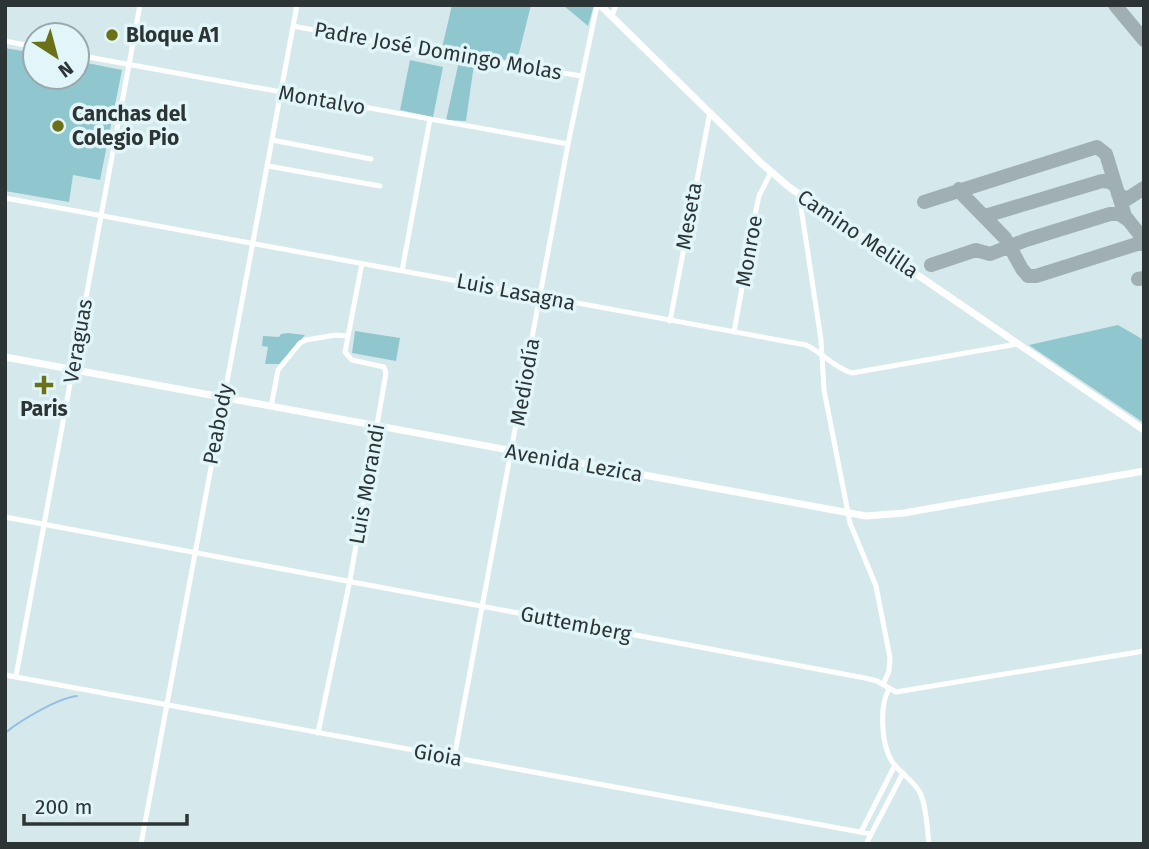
<svg xmlns="http://www.w3.org/2000/svg" width="1149" height="849" font-family="'Fira Sans',sans-serif">
<style>
.green{fill:#90c6ce}
.lines{fill:none;stroke-linecap:round;stroke-linejoin:round}
.stream{stroke:#95c0e4;stroke-width:2}
.taxiway{stroke:#a0b0b2;stroke-width:14}
.minor{stroke:#fff;stroke-width:5}
.tertiary{stroke:#fff;stroke-width:7}
.poi-dot{fill:#6a7119;stroke:#e2f6f9;stroke-width:2.5}
.labels{text-anchor:middle;dominant-baseline:central;stroke-width:7;stroke-linejoin:round;paint-order:stroke}
.poi-label{font-size:21px;font-weight:bold;fill:#2c3435;stroke:#e2f6f9;text-anchor:start}
.street-label{font-size:21px;fill:#2c3435;stroke:#e2f6f9}
</style>
<rect width="100%" height="100%" fill="#d5e9ec"/>
<path class="green" d="M452,5H531L517,61L475,57L466,121L446,120L461,52L442,48Z
M563,5H594L588,26Z
M5,48L35,53V77H77V61L122,70L100,180L73,175L69,202L5,191Z
M410,60L443,67L433,117L400,110Z
M1118,325L1144,340V423L1029,345Z
M355,331L400,338L396,361L352,353Z
M288,333L305,335L279,364H265L268,347L262,346L263,336L279,337L281,334Z"/>
<g class="lines">
<path class="stream" d="M5,733C21,720 58,698 77,696"/>
<path class="taxiway" d="M1115,5L1144,40
M959,189L963,195L1005,238L1022,269L1028,276
M1118,194L1127,199L1144,188
M924,202L1097,147L1106,154L1125,216L1144,240
M985,216L1102,181L1111,182L1116,187
M931,265L976,250L990,254L1026,240L1110,214H1119L1128,220
M1028,276H1036L1137,244H1144
M1138,279L1144,278"/>
<path class="minor" d="M612,16L616,5
M293,26L450,56L582,76
M5,41L35,47
M77,55L568,144
M272,140L371,159
M268,166L380,186
M799,194L821,340L824,390L850,523L876,586L890,658L889,671L883,685
M5,198L806,345C823,353 834,368 852,373L1017,344
M402,271L430,119
M670,321L710,112
M734,332L756,210L759,196L771,172
M271,407L278,370L300,343L306,340L336,335L347,336
M5,517L865,678L877,681L896,692L1144,651
M5,675L871,834
M16,676L140,5
M889,689C879,706 881,746 893,763C901,774 916,782 921,795C927,810 927,828 929,844
M318,733L350,580L386,373L384,367L352,360L345,352L362,263
M454,758L568,144L597,5
M861,832L895,765
M141,844L297,5
M866,844L903,773"/>
<path class="tertiary" d="M600,5L761,163L789,187L1144,430
M5,357L866,516L904,513L1144,471"/>
</g>
<g class="poi-dot">
<circle cx="112" cy="35" r="7"/>
<circle cx="58" cy="126" r="7"/>
<path d="M40.5 374.5h7v7h7v7h-7v7h-7v-7h-7v-7h7z"/>
</g>
<g class="labels">
<g class="poi-label">
<text x="126" y="35">Bloque A1</text>
<text x="72" y="114">Canchas del<tspan x="72" dy="24">Colegio Pio</tspan></text>
<text x="44" y="409" text-anchor="middle">Paris</text>
</g>
<g class="street-label">
<text transform="translate(438 51) rotate(10)">Padre José Domingo Molas</text>
<text transform="translate(322 100) rotate(10)">Montalvo</text>
<text transform="translate(689 216) rotate(-80)">Meseta</text>
<text transform="translate(858 234) rotate(34)">Camino Melilla</text>
<text transform="translate(749 251) rotate(-80)">Monroe</text>
<text transform="translate(516 292) rotate(11)">Luis Lasagna</text>
<text transform="translate(78 341) rotate(-80)">Veraguas</text>
<text transform="translate(525 382) rotate(-80)">Mediodía</text>
<text transform="translate(218 424) rotate(-79)">Peabody</text>
<text transform="translate(574 463) rotate(10)">Avenida Lezica</text>
<text transform="translate(367 484) rotate(-80)">Luis Morandi</text>
<text transform="translate(576 624) rotate(11)">Guttemberg</text>
<text transform="translate(438 755) rotate(10)">Gioia</text>
</g>
</g>
<rect width="1149" height="849" fill="none" stroke="#2c3435" stroke-width="14"/>
<g transform="translate(56 56) rotate(144)"><circle r="33" fill="#e2f6f9" stroke="#99a8ab" stroke-width="2"/>
<path d="M0-5L12 26L0 18L-12 26Z" fill="#6a7119"/>
<text y="-10" font-size="19" font-weight="bold" text-anchor="middle" fill="#2c3435">N</text>
</g>
<path d="M24 814v10h163v-10" fill="none" stroke="#2c3435" stroke-width="3.5"/>
<text x="35" y="814" font-size="21" fill="#2c3435" stroke="#e2f6f9" stroke-width="5" paint-order="stroke">200 m</text>
</svg>
